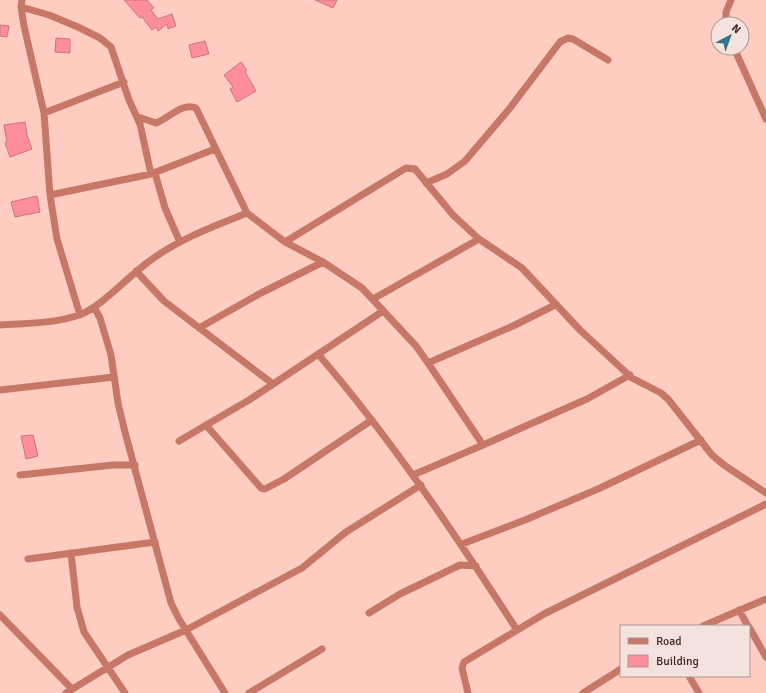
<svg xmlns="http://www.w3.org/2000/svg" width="766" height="693" font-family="Signika,sans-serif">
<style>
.building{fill:#fe8e9c;stroke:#c4767f}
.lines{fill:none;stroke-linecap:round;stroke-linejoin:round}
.street{stroke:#c67766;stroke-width:7}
</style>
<rect width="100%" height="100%" fill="#feccc1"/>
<path class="building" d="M124,0H147L154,8L151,10L158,19L172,14L176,26L168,29L167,24L158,31L156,27L152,30L142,17L140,18Z
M315,0H337L333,8Z
M0,25L9,26L7,37L0,36Z
M56,38L70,39V53L55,52Z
M205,41L209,54L192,58L189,45Z
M241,62L247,70L245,72L256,91L237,102L230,89L233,87L224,75Z
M25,122L27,135L32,149L10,157L5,143L7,142L4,125Z
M37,196L40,212L15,217L11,202Z
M33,435L38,456L26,459L21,436Z"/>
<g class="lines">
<path class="street" d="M22,0L21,7L24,26L44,113L50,195L57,239L80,315
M21,7L49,15L78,27L100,38L111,47L129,100L140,124L151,174
M726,24V12L731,0
M734,48L766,119
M44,113L124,82
M138,117L156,123C168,119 182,102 196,108L247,213L285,242L323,262L362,288L416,346L428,363L513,326L555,305
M155,173L165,208L180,242
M426,183L447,174L465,161L510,108L560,42L568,38L573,39L608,60
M50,195L151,174L215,149
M285,242L406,168L415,169L453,215L479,239L522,268L580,330L632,378L661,393L668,399L712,455L724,465L766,493
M136,271L164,301L273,384
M373,299L479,239
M94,307L100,318L111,355L118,403L125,432L171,603L179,619L225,693
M0,325C25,323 54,324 79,315C102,307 129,275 151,260C179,239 214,226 247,213
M199,328L261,293L323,262
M318,354C392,440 455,534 517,630
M428,363L483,445L587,399L630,375
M0,390L114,377
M206,425L261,488L265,489L284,479L372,420
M179,441L249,400L383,311
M20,475L113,465H135
M413,475L483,445
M462,544L525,520L598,489L701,440
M71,553L77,607L84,632L125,693
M28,559L155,542
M739,610L748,626
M369,613L400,594L460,565L476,566
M0,615L72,689
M703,626L766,599
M749,627L766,657
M689,676L699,693
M66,693L128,655L186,630L302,568L346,532L421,485
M249,693L322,649
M468,693L462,668L464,662L544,614L766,504
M583,693L621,669"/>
</g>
<rect x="620" y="625" width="130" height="52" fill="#f3e2de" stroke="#ad9692"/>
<rect x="628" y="638" width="20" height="6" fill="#c67766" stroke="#ad9692"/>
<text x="656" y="645" font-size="12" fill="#45251f">Road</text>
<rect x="628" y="655" width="20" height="12" fill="#fe8e9c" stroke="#ad9692"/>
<text x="656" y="665" font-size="12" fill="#45251f">Building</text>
<g transform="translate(730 36) rotate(41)"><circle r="19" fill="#f3e2de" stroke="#ad9692"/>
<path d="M0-3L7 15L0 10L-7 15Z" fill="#317785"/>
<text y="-6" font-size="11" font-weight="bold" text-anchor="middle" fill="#45251f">N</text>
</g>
</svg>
